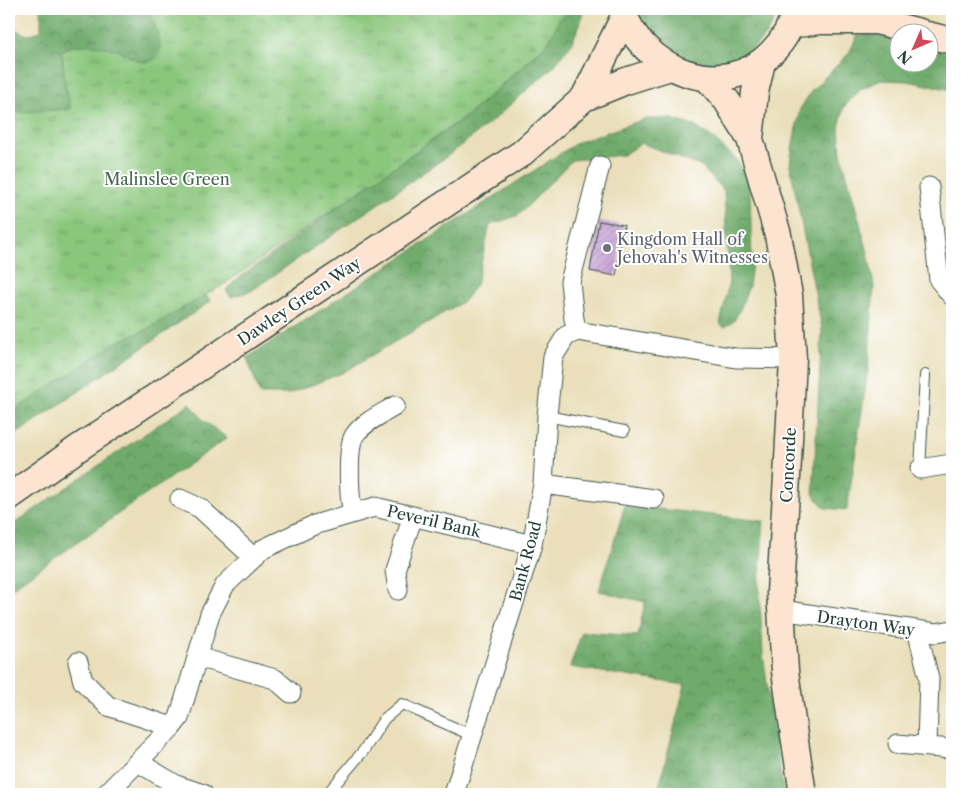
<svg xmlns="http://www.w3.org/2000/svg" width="961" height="803" font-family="'Libre Caslon Text',serif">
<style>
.forest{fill:url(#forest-crowns);stroke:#477450}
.park{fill:url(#park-tufts);stroke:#548258}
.building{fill:url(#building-hatch)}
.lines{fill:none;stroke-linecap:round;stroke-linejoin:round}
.lane-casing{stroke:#3d5548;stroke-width:12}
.street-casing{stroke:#3d5548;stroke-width:21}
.secondary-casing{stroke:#3d5548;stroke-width:29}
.lane{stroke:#fff;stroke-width:10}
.street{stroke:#fff;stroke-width:19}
.secondary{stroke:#fde4d0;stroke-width:26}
.worship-dot{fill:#6b7280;stroke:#fff;stroke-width:2}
.labels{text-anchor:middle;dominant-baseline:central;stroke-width:4;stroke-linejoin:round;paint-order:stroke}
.park-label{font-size:16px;fill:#3f664a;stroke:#fff}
.worship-label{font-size:16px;fill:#5b616d;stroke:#fff;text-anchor:start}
.street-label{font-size:16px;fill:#1f3d34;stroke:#fff}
</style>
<defs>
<pattern id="forest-crowns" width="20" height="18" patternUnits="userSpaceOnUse" patternTransform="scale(1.25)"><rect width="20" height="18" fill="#6fab6c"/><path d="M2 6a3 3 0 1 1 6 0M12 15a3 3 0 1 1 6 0" fill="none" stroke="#5b8c5a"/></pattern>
<pattern id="park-tufts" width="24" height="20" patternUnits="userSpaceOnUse" patternTransform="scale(1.25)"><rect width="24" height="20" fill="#8ac67c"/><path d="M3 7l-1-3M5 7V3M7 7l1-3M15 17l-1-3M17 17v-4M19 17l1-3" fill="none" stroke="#70a266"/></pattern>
<pattern id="building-hatch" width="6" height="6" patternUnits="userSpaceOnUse" patternTransform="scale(1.25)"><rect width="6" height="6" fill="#c29ad3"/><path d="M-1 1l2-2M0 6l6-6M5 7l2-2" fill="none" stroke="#9d7fac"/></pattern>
</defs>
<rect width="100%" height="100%" fill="#fff"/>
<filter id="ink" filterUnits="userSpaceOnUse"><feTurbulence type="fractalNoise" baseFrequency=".02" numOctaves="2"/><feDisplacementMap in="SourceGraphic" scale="10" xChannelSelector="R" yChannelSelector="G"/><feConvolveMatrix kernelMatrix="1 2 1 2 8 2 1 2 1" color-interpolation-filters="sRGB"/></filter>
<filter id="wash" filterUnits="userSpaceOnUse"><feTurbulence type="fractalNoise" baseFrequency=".0096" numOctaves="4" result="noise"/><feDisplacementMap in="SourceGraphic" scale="20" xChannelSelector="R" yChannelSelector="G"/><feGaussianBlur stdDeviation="1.12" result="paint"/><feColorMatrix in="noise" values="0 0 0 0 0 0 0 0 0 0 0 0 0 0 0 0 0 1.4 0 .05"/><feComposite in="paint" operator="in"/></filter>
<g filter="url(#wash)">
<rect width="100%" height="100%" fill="#eadfba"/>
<path class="forest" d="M41,9H149L159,38L161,48L157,57L151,61L143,63L120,51L67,47L62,51L65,83L71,109L9,113V27L27,35L41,31Z
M560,9H583L581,22L571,44L554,66L492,121L449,155L251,291L231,297L226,290L236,280L422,147L469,115L534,56L548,42Z
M634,9H779C768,40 744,64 709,64C703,65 695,65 690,63C683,60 676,55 670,51C664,47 655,44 650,39C645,34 638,16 634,9Z
M869,34L898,41V62H928L929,48L952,54V90L907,81L882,80L861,89L844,107L839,128L841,153L869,257L874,286L868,370L847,510L825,508L813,494L822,329L790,165L792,148L800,109L812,90L849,53L857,36Z
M645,119H672L694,126L709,135L737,160L747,177L750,189L752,264L749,286L741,307L734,321L725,327L720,324L729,282L724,191L702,167L641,143L623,155L572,160L519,215L490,225L476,285L464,301L342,373L289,394H260L247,358L578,142Z
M116,201L211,301L9,439V414L119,341L145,330L157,323Z
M190,403L203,420L227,438L9,590V527Z
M625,505L764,521L759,583L763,653L772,724L784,794H657L685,685L570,667L582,632L638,636L645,602L599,591Z"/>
<path class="park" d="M149,9H565L548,42L471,112L360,191L223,285L145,330L119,341L9,414V113L71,109L65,83L62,51C74,41 107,45 122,52C128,55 136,61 143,62C152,64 161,55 160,46C159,34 153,21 149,9Z"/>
<g id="blocks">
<path class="building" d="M599,221L624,225L616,276L590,271Z"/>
</g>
</g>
<g filter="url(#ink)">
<use href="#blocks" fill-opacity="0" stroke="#3d5548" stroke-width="1"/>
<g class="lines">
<defs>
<path id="lane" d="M547,416L624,431
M920,469L925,375
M327,794L364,750L384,719L402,704L473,736"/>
<path id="street" d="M929,187L939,280L952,296
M577,331L574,319L570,282L600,166
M920,469L952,464
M543,484L654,499
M180,499L200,508L254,558
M353,513C349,499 347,448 354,436C362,423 382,414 395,406
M398,590L395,570L413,516
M781,610L936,633L952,630
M917,630L929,678L927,746
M197,657L275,679L291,693
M78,662L83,681L108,706L172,727
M898,744L951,749
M138,762L176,785L203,794
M106,794L172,727L179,718L210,614L225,585L263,549L314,525L375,507L532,545
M454,794L532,545L543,484L547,416L553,357L566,336L577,331L736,358L793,359"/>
<path id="secondary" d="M622,9C641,70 724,104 772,52C784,40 792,26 795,9
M790,25L819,21H876L920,32
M928,35L952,41
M707,78L727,101L750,139L778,235L789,295L793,359L788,460L780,592L785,671L794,735L803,794
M584,98L624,17
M750,139L755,92L762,62
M9,497L77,449L522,153L584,98L626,81L670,67"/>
</defs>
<use href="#lane" class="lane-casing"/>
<use href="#street" class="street-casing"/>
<use href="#secondary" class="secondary-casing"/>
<use href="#lane" class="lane"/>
<use href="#street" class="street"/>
<use href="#secondary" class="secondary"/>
</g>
</g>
<circle class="worship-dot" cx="607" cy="248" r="5"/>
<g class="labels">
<g class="park-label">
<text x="167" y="179">Malinslee Green</text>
</g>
<g class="worship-label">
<text x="617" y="239">Kingdom Hall of<tspan x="617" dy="18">Jehovah's Witnesses</tspan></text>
</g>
<g class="street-label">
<text transform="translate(299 301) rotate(-34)">Dawley Green Way</text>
<text transform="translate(788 465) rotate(-87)">Concorde</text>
<text transform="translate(434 521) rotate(13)">Peveril Bank</text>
<text transform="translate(525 561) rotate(-75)">Bank Road</text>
<text transform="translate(866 623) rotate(8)">Drayton Way</text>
</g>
</g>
<rect width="961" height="803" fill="none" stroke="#fff" stroke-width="30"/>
<g transform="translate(914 48) rotate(225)"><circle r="24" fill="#ffffff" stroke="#a5b1ae"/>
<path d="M0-4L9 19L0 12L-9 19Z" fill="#d1495b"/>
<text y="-8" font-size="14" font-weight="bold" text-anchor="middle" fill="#1f3d34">N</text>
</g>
</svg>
